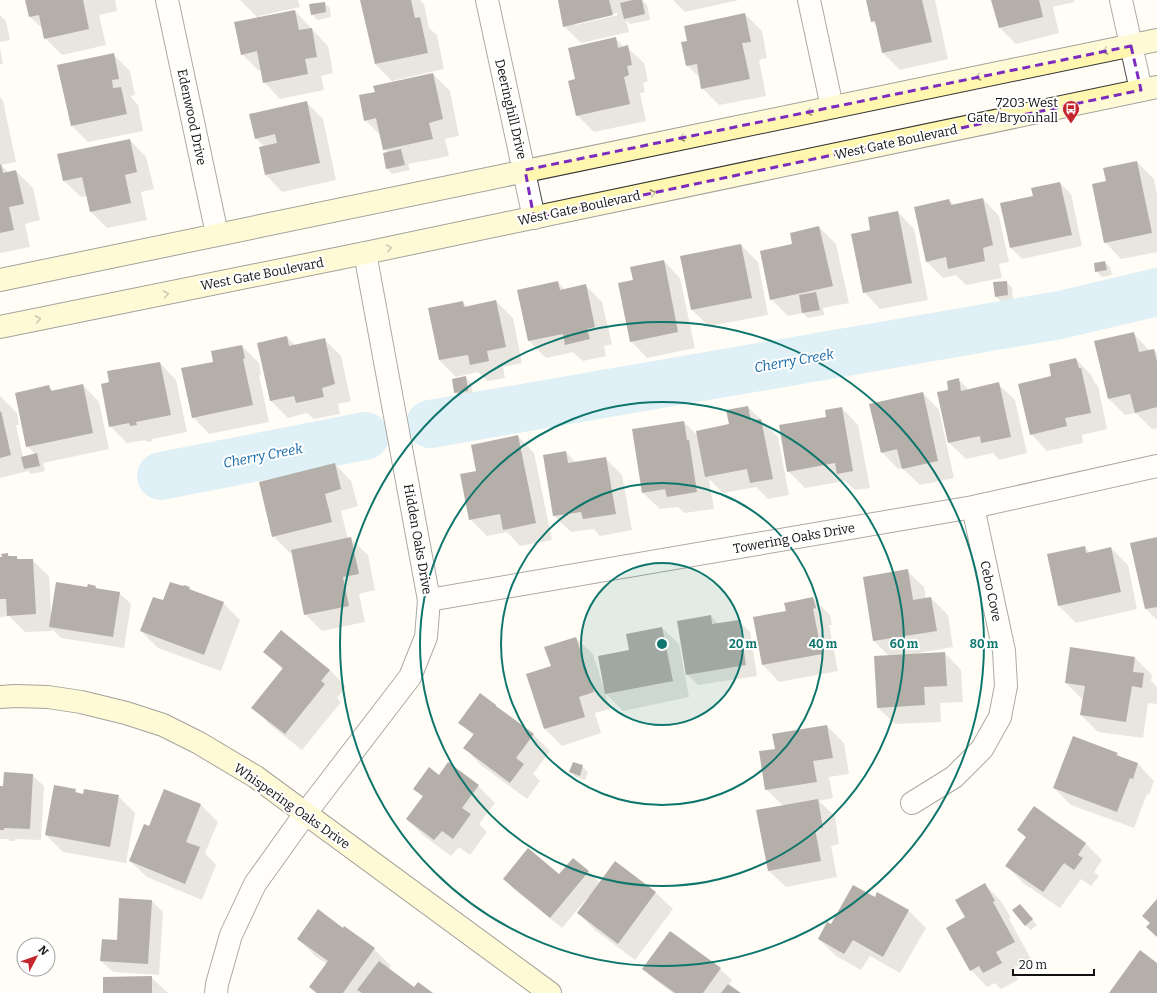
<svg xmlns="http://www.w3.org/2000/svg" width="1157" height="993" font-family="Bitter,serif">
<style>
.shadow{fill:#0003;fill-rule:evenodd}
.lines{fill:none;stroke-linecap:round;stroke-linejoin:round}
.river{stroke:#b9e0f7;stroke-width:48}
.building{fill:#5a524d}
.street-casing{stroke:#444;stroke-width:24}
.secondary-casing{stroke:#333;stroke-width:24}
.street{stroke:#fff;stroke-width:22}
.secondary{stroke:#fff6b0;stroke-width:22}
.oneway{stroke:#948f68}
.marked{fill:none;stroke:#7b2cbf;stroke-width:3;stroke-dasharray:8 5;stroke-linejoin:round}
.ring{fill:none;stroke:#0f766e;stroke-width:2}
.labels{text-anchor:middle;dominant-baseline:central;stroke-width:4;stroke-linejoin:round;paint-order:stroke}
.poi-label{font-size:13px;fill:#111;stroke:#fff;text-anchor:end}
.street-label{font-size:13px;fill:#111;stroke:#fff}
.water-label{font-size:14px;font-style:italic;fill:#1768a6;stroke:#fff}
.centre{fill:#0f766e;stroke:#fff;stroke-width:2}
.ring-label{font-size:12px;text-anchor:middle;font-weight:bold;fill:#0f766e;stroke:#fff;stroke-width:4;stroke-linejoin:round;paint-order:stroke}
</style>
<rect width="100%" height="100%" fill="#fffdf5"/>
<path class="shadow" d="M26,0H115L117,11L99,15L106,45L62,55L45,38L44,30L30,17Z
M240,0H298L300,7L259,16V18L295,11L328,46L333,73L321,76L324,90L280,99L264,82L261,70L259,71L242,54L258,18Z
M361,0H420L424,4L429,28L437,35L444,69L392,81L375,64Z
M558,0H632V1L642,0L647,5L650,20L630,24L626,20L629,32L581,43L564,26ZM617,13L618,15L575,25V23Z
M673,0H739L685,12Z
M867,0H935L948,59L900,70L883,53L877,27L872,21Z
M992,0H1074V2L1053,7L1059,33L1016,44L1000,28Z
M324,3L330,8L331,17L317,20L312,14Z
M745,14L762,31L767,58L759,60L766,96L719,105L702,88L701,79L687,65L689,42Z
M0,15L6,21L10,40L0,42Z
M615,38L624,47H627L644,63L648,81L643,83L645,92L640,93L646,121L594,132L577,115L576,80Z
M0,48L3,64H0Z
M113,54L130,71L135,95L130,96L138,105L143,131L88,142L72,126Z
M433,74L450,91L459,136L445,139L449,156L408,164L410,170L392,174L387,168L388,153L384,149L381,136L365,120L376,92Z
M0,97L3,101L16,162L1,165L9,173L16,171L33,188L40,220L25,224L30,247L0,253Z
M306,102L323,119L336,180L282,192L266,175L264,147L256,138Z
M130,140L146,157L154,189L141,192L147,220L107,228L91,212L87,196L81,197L64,181Z
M1137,162L1154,179L1157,195V252L1121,259L1105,242L1107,182Z
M1060,183L1071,194L1082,246L1022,259L1011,248L1002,204L1034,197Z
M983,199L999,216L1009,262L999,264L1002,278L966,285L956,275L943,278L926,261L949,200L954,205Z
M898,212L914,229L928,300L880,309L864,292L872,231Z
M819,227L836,244L849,303L823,308L824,315L808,318L803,313L788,316L771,299L794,245Z
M741,245L758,262L768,315L709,326L692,310Z
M664,261L680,278L695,348L647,358L631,341L634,281Z
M1105,262L1110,267L1112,275L1102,277L1096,271Z
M558,282L565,290L585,285L602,302L612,344L604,346L606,356L583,361L573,352L546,358L529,341L518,291Z
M1006,282L1012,287L1013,300L1001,302L996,296Z
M496,301L513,318L522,363L503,367L505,378L488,381L478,372L456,377L439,360L429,309L463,302L467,307Z
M1133,333L1150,351L1154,350L1157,353V428L1152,429L1136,413L1125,415L1109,399Z
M287,337L296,346L324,339L341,356L351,401L338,404L340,414L314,419L307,413L288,418L271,401L258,343Z
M242,346L259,363L261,375H259L269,422L209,434L193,417L214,363Z
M1076,359L1092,376L1094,382L1098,386L1107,429L1082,435L1083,443L1047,451L1031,434L1052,377Z
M160,363L176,380L187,432L152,439L153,441L148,442L145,440L127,443L110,426Z
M466,378L471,383L473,396L460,398L455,392Z
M958,379L969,390L998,384L1015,400L1027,453L999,460L993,453L966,459L949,443V391Z
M83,385L99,402L109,449L43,463L45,471L31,474L28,471L0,478V396L17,413L19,425H16L23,457L35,454L27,446L49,387L54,391Z
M923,393L939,410L954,478L920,485L902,468L898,469L882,452Z
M748,407L778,437L789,495L768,499L756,487L723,493L709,479L714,509L684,513L678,507L660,509L643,493L684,422L699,437L730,425Z
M842,408L858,425L870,488L855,490L845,481L805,488L788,471L827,418Z
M518,436L534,453L552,540L520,546L507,532L487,536L470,519L478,472Z
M566,452L576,463L605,458L622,475L632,530L600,536L594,529L571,532L554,516Z
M335,464L351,481L358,506L341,511L348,539H351L368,555L375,590L359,594L365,622L322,631L305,614L293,552L290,553L273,536Z
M1157,538V620L1146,609L1132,543Z
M1085,547L1090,553L1111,548L1128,565L1137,609L1076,623L1059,606Z
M8,554L10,557H16L20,560H32L49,576L51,613L88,588L95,586L98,589L119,593L131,604L124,648L61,638L52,629V631L25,632L9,616L0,617V558Z
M907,571L924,587L926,599L931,598L948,615L953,647L919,653V654L945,653L961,670L963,702L940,703L941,722L895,724L878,708L889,656L874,641L864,578Z
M189,588L193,591L223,603L240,620L221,671L158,648L141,631L164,601Z
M813,598L830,615L832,625H829L838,671L779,682L763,665L754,618L787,612Z
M711,616L718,624L739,621L750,632L757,676L698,685L687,674Z
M662,628L679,644L689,697L623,711L605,693L610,709L595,713L601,733L562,746L545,729L528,674L552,667L576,638L593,654L604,689H605L630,651Z
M1071,649L1135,658L1152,675L1151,681L1157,687V704L1148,703L1143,738L1098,732L1081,715L1083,700L1066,683Z
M265,652L330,670L346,687L337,698L341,702L302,750L269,724L253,707L283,670Z
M460,723L533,734L550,751L533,774L540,781L527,799L481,765L465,748L474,736Z
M827,726L844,743L849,774L829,777L833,798L819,801L835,816L839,844L831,846L837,877L786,887L769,871L783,806L766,789L776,749Z
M1117,753L1122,758L1138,764L1154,781L1149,795L1147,794L1134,828L1071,805L1054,788Z
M449,764L478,786L495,803L479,824L487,832L470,855L459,847L451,856L424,836L407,819L423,797L414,789L439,776Z
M582,766L588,772L585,780L576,777L570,772Z
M32,775L44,786L41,840L15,839V841H9L8,839H0V787H4Z
M75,790L80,794L118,796L135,813L126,863L63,852L46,835Z
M164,790L201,805L218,822L205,853L216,865L202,900L147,877L130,861L150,827Z
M1019,830L1085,843L1102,860L1094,872L1099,876L1091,886L1081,879L1060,908L1023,883L1007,866L1026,838Z
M615,863L656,893L673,909L635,960L595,930L578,913L590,897L589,896L562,928L515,890L504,879L588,871L600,883Z
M985,885L1001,901L1011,918L1009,919L1031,959L1012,969L1018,980L1001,989L995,983L987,987L971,970L966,917Z
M878,894L909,911L926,928L900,973L870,956L861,970L836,956L819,939L831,925L875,898Z
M120,899L152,901L163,912L159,975L113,972L101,961L118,941Z
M1025,911L1037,925L1031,930L1025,925Z
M343,929L374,949L391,966L388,969L414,988L431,993H316L310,987L327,964L315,956L298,939Z
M670,932L720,969L732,980L728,985L740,993H673L655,980L643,969Z
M48,965L49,971H38L35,969H48Z
M151,977L168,993H104Z"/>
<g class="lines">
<path class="river" d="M430,424L1060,315L1157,292
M161,476L365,436"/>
</g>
<path class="building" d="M25,0H83L89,29L44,39L39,15L29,17Z
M360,0H411L415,18L420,17L428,53L375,64Z
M558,0H609L613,15L563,27Z
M633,0H642L645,14L624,19L620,3Z
M866,0H922L932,42L882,53L875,21L871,22Z
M991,0H1039L1043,17L999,28Z
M325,2L326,12L311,15L309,4Z
M295,10L299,30L312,28L317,57L305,59L308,74L263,83L257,51L241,55L234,22Z
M745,13L751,42L742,43L750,79L701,89L697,64L686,66L681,42L687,41L684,26Z
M616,37L618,48L628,45L632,65L627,66L629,75L624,77L630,104L576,116L568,81L575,79L568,48Z
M114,53L119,79L112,80L113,88L121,87L127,114L71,126L57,65Z
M433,73L443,119L429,123L433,139L383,150L376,118L364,121L359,95L375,92L373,86Z
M307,101L320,163L265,175L259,147L277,143L275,134L255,139L249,114Z
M130,139L137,172L125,175L131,203L90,212L82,177L63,181L57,154Z
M401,149L405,165L386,169L383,153Z
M1137,161L1152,233L1104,243L1092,184L1106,181L1103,168Z
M1,164L3,173L16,170L24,204L9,207L14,230L0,233V165Z
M1060,182L1072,235L1010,248L1000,203L1033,196L1031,188Z
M983,198L993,245L983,248L985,261L948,269L946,257L926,262L914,207L949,199L951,205Z
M898,211L912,283L863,293L851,234L870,230L868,217Z
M819,226L833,286L770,300L760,251L792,244L790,233Z
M741,244L752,298L691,310L680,256Z
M664,260L678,332L630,342L618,283L633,280L630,267Z
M1105,261L1107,270L1095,272L1094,263Z
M558,281L560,290L586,284L595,327L587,329L590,339L565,345L563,334L528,341L517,290Z
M1007,281L1008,295L995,297L993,282Z
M816,292L820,310L802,313L799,295Z
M496,300L506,347L487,351L489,361L470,365L468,355L439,360L428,308L463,301L464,307Z
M1134,332L1139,352L1154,349L1157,362V407L1135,413L1130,394L1108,399L1094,341Z
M287,336L289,346L325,338L335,384L322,388L324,397L296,403L294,396L270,401L257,343Z
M242,345L245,358L243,359L253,405L192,418L181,368L213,362L211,351Z
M1076,358L1079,368H1081L1091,413L1065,418L1067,426L1030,435L1018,384L1051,376L1049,364Z
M160,362L171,415L136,422L137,425L130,426L129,423L109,427L101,384L109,382L107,371Z
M466,376L468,391L454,393L452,379Z
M959,378L961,391L999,382L1011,437L981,443L980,436L948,443L937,392L948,390L947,381Z
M83,384L93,433L26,447L15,393L49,385L51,391Z
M923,392L938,461L902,469L897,449L881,453L869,404Z
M748,406L751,421L761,419L773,479L750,483L747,469L705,477L696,431L729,424L726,410Z
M842,407L853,471L837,474L835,463L787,472L779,425L826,417L825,410Z
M1,411L11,455L0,458V412Z
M684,421L687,440H689L697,492L667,497L665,489L642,493L632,429Z
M518,435L536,523L503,530L500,514L469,520L460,474L476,471L471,445Z
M566,451L568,463L606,457L616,514L583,519L581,512L553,516L543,455Z
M37,453L40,466L24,469L21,457Z
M335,463L341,489L325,494L332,522L272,537L259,482Z
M351,537L359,574L343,577L349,606L304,615L291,550Z
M1157,537V607L1145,609L1130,543Z
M1085,546L1086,553L1111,547L1121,592L1058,606L1047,554Z
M8,553V556H17V559H33L36,614L7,616L6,599H0V557H2L1,554Z
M908,569L913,600L931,597L937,631L873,641L863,577Z
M56,582L87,587L88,584L96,586L95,588L120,592L113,637L49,627Z
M170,582L183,586L184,585L190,587L189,589L224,602L204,655L140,631L153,597L163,600Z
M813,597L816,608L813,609L822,654L762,665L753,617L786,611L784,603Z
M711,615L712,624L739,620L746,665L686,675L677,621Z
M662,627L673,681L605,694L598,656L629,650L626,634Z
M281,630L330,670L321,681L325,684L285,734L251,708L283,668L263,652Z
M576,637L594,692L579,697L585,717L544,729L526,674L551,666L544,647Z
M1070,647L1135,657L1133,672L1144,673L1142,688L1132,686L1126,722L1080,715L1085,686L1065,683Z
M945,652L947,686L924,687L925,705L877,708L874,656Z
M480,693L496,705V706L534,734L516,758L524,764L510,783L463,748L474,734L458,723Z
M827,725L833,758L813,761L817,782L765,790L759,751L775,749L772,734Z
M1073,736L1118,753L1116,755L1138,763L1133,779L1130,778L1117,812L1053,788Z
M448,762L479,785L462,808L471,814L453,839L442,831L434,840L406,819L423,796L413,789L429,767L439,775Z
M573,762L583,765L580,776L569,772Z
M4,772L33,774L30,829L4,828V830H0V786H3Z
M54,785L76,789L75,792L83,794L84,789L119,795L110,847L45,835Z
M164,789L201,804L186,842L200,847L185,884L129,861L144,824L149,826Z
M818,799L823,828L815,829L821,861L768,871L756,810Z
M1034,806L1086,843L1078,855L1083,858L1074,870L1064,863L1043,892L1005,866L1026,837L1017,830Z
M528,848L559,874L573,858L589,871L550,918L503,879Z
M615,861L656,892L618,944L577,913Z
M985,883L995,901L993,902L1015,942L996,952L1002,963L983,973L979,966L970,971L946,928L965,917L955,900Z
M853,885L875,897L877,892L909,910L883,957L853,940L844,954L818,939L827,922L831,924Z
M119,898L152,900L148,964L100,961L102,939L117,940Z
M1157,899V937L1146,927L1150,923L1142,916Z
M1020,904L1033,919L1025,926L1012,910Z
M318,909L343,928L344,926L375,948L343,993H317L309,987L328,961L297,939Z
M670,931L721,968L703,993H675L642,969Z
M1140,950L1157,963V993H1109Z
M379,961L414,987L418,982L433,993H362L357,990Z
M152,976V993H103V977Z
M728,984L741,993H721Z"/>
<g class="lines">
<defs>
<path id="street" d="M167,0L217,234
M487,0L534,218
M809,0L832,107
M1121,0L1141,90
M429,600L973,507L1157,466
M912,803L954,777L982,749L1000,717L1006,686L1004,651L973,507
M216,993L217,984L231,935L255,884L305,814L410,677L426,637L429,600L365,253"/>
<path id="secondary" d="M0,280L1157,40
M0,327L365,253L1157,87
M0,697L15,696L48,697L81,702L126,713L163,725L199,743L256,777L550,993"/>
</defs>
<use href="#street" class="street-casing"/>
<use href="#secondary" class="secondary-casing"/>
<use href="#street" class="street"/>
<use href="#secondary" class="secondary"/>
</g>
<defs><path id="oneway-chevron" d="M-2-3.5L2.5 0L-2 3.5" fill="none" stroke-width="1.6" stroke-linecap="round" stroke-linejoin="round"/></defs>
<g class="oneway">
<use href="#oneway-chevron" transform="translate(1105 51) rotate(168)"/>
<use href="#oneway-chevron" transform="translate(978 77) rotate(168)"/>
<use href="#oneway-chevron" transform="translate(809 112) rotate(168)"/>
<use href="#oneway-chevron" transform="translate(682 138) rotate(168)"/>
<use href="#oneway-chevron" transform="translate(653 193) rotate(-12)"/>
<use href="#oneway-chevron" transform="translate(389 248) rotate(-12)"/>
<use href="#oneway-chevron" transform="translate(166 294) rotate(-11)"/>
<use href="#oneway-chevron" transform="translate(38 319) rotate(-11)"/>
</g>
<path d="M0 0H1157V993H0ZM1131,46L1141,90L534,218L525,170Z" fill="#fffdf5" fill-opacity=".55" fill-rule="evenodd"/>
<path class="marked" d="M1131,46L1141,90L534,218L525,170Z"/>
<circle cx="662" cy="644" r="81" fill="#0f766e" fill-opacity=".12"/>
<g class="ring">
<circle cx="662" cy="644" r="81"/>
<circle cx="662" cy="644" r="161"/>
<circle cx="662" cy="644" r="242"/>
<circle cx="662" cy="644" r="322"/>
</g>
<defs>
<symbol id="bus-pin" viewBox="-11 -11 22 30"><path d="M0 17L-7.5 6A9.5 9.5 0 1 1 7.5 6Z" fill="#c4262e" stroke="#fff"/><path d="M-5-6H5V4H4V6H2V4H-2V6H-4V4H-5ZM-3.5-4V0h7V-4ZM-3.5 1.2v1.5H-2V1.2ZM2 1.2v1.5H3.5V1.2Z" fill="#fff"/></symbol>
</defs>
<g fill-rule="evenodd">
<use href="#bus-pin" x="1061" y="99" width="20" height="27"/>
</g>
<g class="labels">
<g class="poi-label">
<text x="1058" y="102">7203 West<tspan x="1058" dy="15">Gate/Bryonhall</tspan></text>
</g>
<g class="street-label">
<text transform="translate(511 109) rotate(77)">Deeringhill Drive</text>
<text transform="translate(192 117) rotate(78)">Edenwood Drive</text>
<text transform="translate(896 142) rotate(-12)">West Gate Boulevard</text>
<text transform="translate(579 208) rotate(-12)">West Gate Boulevard</text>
<text transform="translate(262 274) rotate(-11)">West Gate Boulevard</text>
<text transform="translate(794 538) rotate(-10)">Towering Oaks Drive</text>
<text transform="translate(418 539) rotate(80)">Hidden Oaks Drive</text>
<text transform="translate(991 591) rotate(78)">Cebo Cove</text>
<text transform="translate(292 806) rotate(35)">Whispering Oaks Drive</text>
</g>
<g class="water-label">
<text transform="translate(794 361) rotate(-10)">Cherry Creek</text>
<text transform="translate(263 456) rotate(-11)">Cherry Creek</text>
</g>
</g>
<circle cx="662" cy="644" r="6" class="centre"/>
<g class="ring-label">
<text x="743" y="648">20 m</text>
<text x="823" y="648">40 m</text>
<text x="904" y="648">60 m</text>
<text x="984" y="648">80 m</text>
</g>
<g transform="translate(36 957) rotate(49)"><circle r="19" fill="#ffffff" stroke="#a0a0a0"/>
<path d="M0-3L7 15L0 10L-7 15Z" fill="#c4262e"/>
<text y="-6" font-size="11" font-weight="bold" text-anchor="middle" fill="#111111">N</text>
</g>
<path d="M1013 969v6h81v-6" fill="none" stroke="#111111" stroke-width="2"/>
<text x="1019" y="969" font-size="12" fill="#111111" stroke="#ffffff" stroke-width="3" paint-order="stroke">20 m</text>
</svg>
